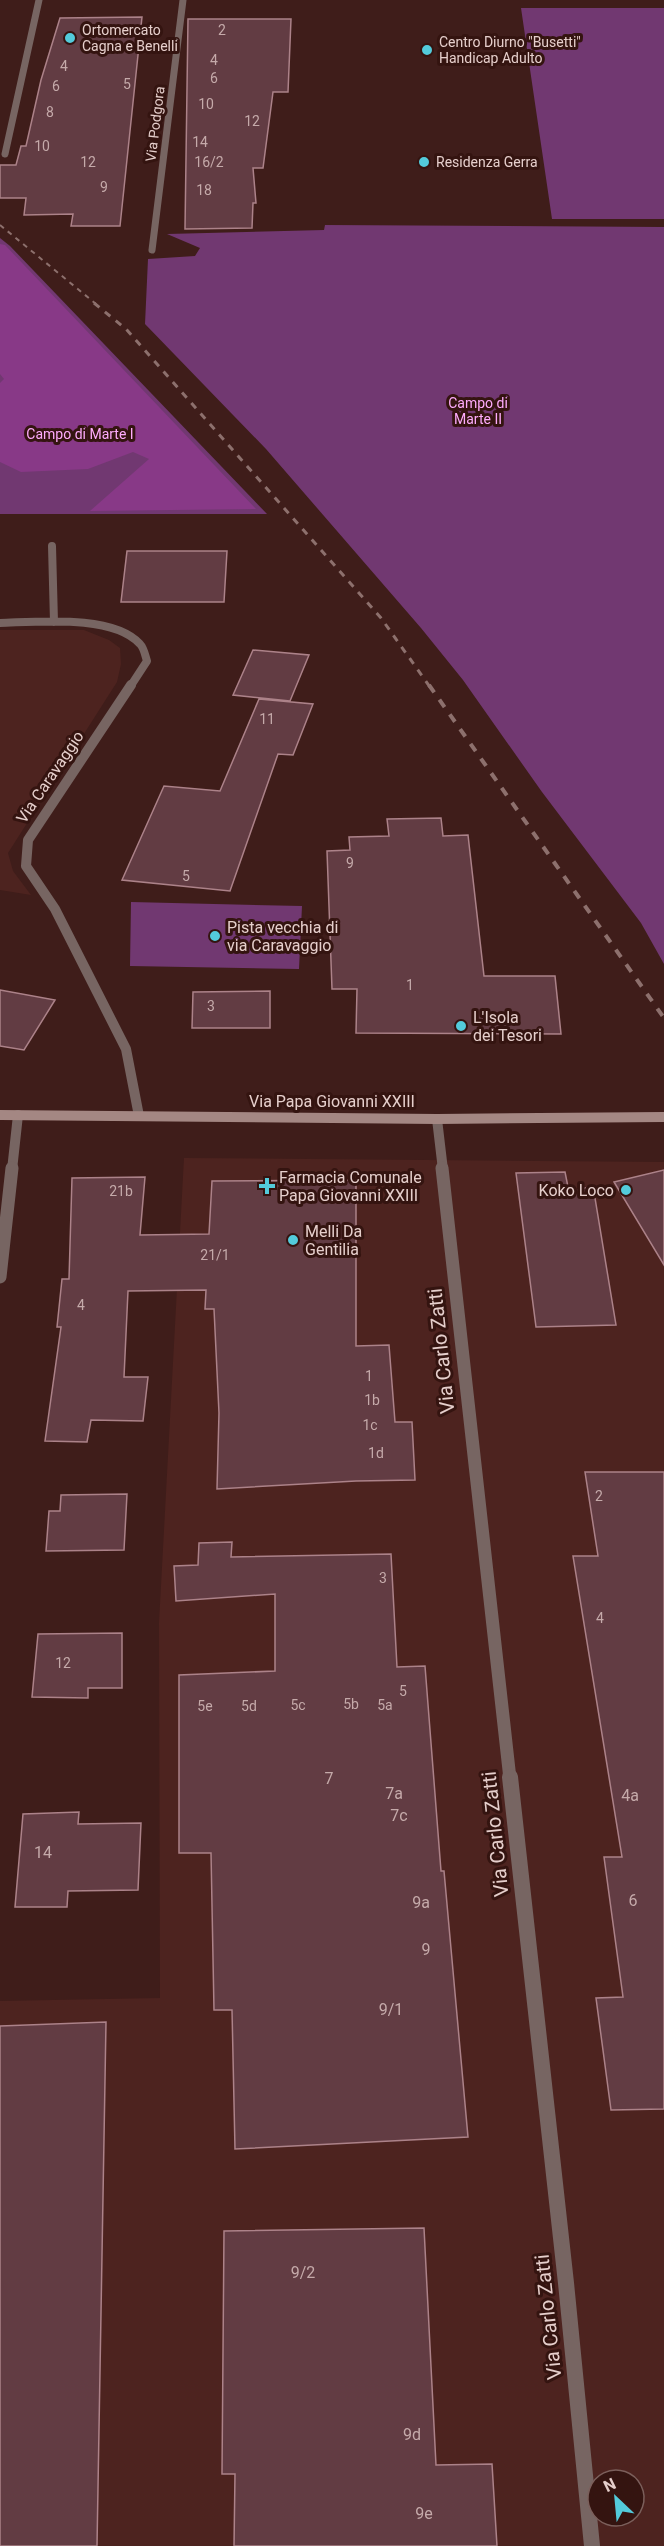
<svg xmlns="http://www.w3.org/2000/svg" width="664" height="2546" font-family="Roboto,sans-serif">
<style>
.built{fill:#4d231f;fill-rule:evenodd}
.green{fill:#713871}
.forest{fill:#883987}
.building{fill:#623c43;stroke:#ac8289;stroke-width:1.5}
.lines{fill:none;stroke-linecap:round;stroke-linejoin:round}
.street-far4{stroke:#776562;stroke-width:7}
.street-far3{stroke:#776562;stroke-width:8}
.street-far2{stroke:#776562;stroke-width:10}
.street-far1{stroke:#776562;stroke-width:13}
.street{stroke:#776562;stroke-width:16}
.secondary{stroke:#a48783;stroke-width:10}
.rail-far2{stroke:#8d706d;stroke-width:2;stroke-dasharray:5 5;stroke-linecap:butt}
.rail-far1{stroke:#8d706d;stroke-width:3;stroke-dasharray:7 7;stroke-linecap:butt}
.rail{stroke:#8d706d;stroke-width:4;stroke-dasharray:9 9;stroke-linecap:butt}
.poi-dot{fill:#53cbdb;stroke:#341410;stroke-width:2}
.labels{text-anchor:middle;dominant-baseline:central;stroke-width:6;stroke-linejoin:round;paint-order:stroke}
.far-poi-label{font-size:14px;fill:#e6cfcc;stroke:#341410;text-anchor:start}
.number-label{font-size:14px;fill:#c5aaaa}
.far-street-label{font-size:14px;fill:#e6cfcc;stroke:#341410}
.far-park-label{font-size:14px;fill:#feabfc;stroke:#341410}
.street-label{font-size:16px;fill:#e6cfcc;stroke:#341410}
.poi-label{font-size:16px;fill:#e6cfcc;stroke:#341410;text-anchor:start}
.near-number-label{font-size:16px;fill:#c5aaaa}
.near-street-label{font-size:20px;fill:#e6cfcc;stroke:#341410}
</style>
<rect width="100%" height="100%" fill="#3f1d1a"/>
<path class="built" d="M0,630H84L109,640L120,648L121,664L117,682L8,853L13,871L31,895L0,890Z
M184,1158L664,1162V2546H0V2001L160,1998L159,1623ZM598,2480H634V2516H598Z"/>
<path class="green" d="M521,8H664V219H552Z
M325,225L664,227V964L641,923L542,792L463,680L421,628L266,449L145,324L148,259L195,256L200,248L167,234L324,230Z
M0,238L10,246L267,514H0Z
M131,902L302,906L299,969L130,966Z"/>
<path class="forest" d="M0,244L5,245L256,509L90,511L149,459L133,452L88,469L21,472L0,462V383L4,379L0,374Z"/>
<path class="building" d="M142,17L120,226H71L73,214L24,215L26,198H0V165H16L21,146H26L41,80L60,18Z
M188,19H291L288,92H273L263,168H253L256,203H253L252,228L185,229Z
M127,551H227L224,602H121Z
M253,650L309,655L290,701L233,695Z
M259,699L313,704L293,755L278,754L230,891L122,880L164,786L220,791Z
M441,818L443,836L468,835L484,976H555L561,1034L356,1033L357,989H332L327,851L350,850L349,837L389,836L387,819Z
M0,990L55,1000L24,1050L0,1046Z
M270,991V1028H192L193,992Z
M664,1170V1265L614,1182Z
M565,1172L569,1192L593,1186L616,1325L536,1327L516,1173Z
M145,1177L140,1235L209,1234L212,1181L356,1180V1346L389,1345L395,1422H412L415,1480L356,1481L217,1489L219,1413L214,1309H205L206,1290L128,1291L124,1377H148L143,1421L91,1420L87,1442L45,1441L61,1327H57L62,1279H69L72,1178Z
M585,1472H664V2109L611,2110L596,1998L623,1997L604,1857H622L573,1556H598Z
M127,1494L124,1550L46,1551L49,1511H60L61,1495Z
M232,1542L231,1557L391,1554L397,1667L425,1666L441,1871H444L468,2137L235,2149L232,2010H214L211,1853H179V1675L275,1671V1594L176,1601L174,1566L198,1565L199,1543Z
M122,1633V1688H88V1698L32,1697L38,1634Z
M79,1812L78,1824L141,1823L138,1890L68,1891L67,1907H15L23,1814Z
M106,2022L97,2546H0V2026Z
M424,2228L436,2465L492,2464L497,2546H234L235,2474H222L224,2231Z"/>
<g class="lines">
<path class="street-far4" d="M5,154L39,0
M152,250L183,0"/>
<path class="street-far3" d="M52,546L54,622
M0,623C37,622 113,614 140,644C144,648 145,655 147,661L130,687"/>
<path class="street-far2" d="M131,685L28,840L26,866L55,909L126,1049L139,1116
M437,1119L443,1170
M12,1170L18,1115"/>
<path class="street-far1" d="M442,1168L510,1779
M0,1277L12,1168"/>
<path class="street" d="M510,1777L566,2283L592,2546"/>
<path class="secondary" d="M0,1115L437,1119L664,1117"/>
<path class="rail-far2" d="M0,225L96,304"/>
<path class="rail-far1" d="M94,303L126,329L381,618L430,687"/>
<path class="rail" d="M429,685L664,1018"/>
</g>
<g class="poi-dot">
<circle cx="70" cy="38" r="6"/>
<circle cx="427" cy="50" r="6"/>
<circle cx="424" cy="162" r="6"/>
<circle cx="215" cy="936" r="6"/>
<circle cx="461" cy="1026" r="6"/>
<path d="M264 1177h6v6h6v6h-6v6h-6v-6h-6v-6h6z"/>
<circle cx="626" cy="1190" r="6"/>
<circle cx="293" cy="1240" r="6"/>
</g>
<g class="labels">
<g class="far-poi-label">
<text x="82" y="30">Ortomercato<tspan x="82" dy="16">Cagna e Benelli</tspan></text>
<text x="439" y="42">Centro Diurno "Busetti"<tspan x="439" dy="16">Handicap Adulto</tspan></text>
<text x="436" y="162">Residenza Gerra</text>
</g>
<g class="number-label">
<text x="222" y="30">2</text>
<text x="214" y="60">4</text>
<text x="64" y="66">4</text>
<text x="214" y="78">6</text>
<text x="127" y="84">5</text>
<text x="56" y="86">6</text>
<text x="206" y="104">10</text>
<text x="50" y="112">8</text>
<text x="252" y="121">12</text>
<text x="200" y="142">14</text>
<text x="42" y="146">10</text>
<text x="88" y="162">12</text>
<text x="209" y="162">16/2</text>
<text x="104" y="187">9</text>
<text x="204" y="190">18</text>
<text x="267" y="719">11</text>
<text x="350" y="863">9</text>
<text x="186" y="876">5</text>
<text x="410" y="985">1</text>
<text x="211" y="1006">3</text>
<text x="121" y="1191">21b</text>
<text x="215" y="1255">21/1</text>
<text x="81" y="1305">4</text>
<text x="369" y="1376">1</text>
<text x="372" y="1400">1b</text>
<text x="370" y="1425">1c</text>
<text x="376" y="1453">1d</text>
<text x="599" y="1496">2</text>
<text x="383" y="1578">3</text>
<text x="600" y="1618">4</text>
<text x="63" y="1663">12</text>
<text x="403" y="1691">5</text>
<text x="351" y="1704">5b</text>
<text x="298" y="1705">5c</text>
<text x="385" y="1705">5a</text>
<text x="205" y="1706">5e</text>
<text x="249" y="1706">5d</text>
</g>
<g class="far-street-label">
<text transform="translate(155 124) rotate(-83)">Via Podgora</text>
</g>
<g class="far-park-label">
<text x="478" y="403">Campo di<tspan x="478" dy="16">Marte II</tspan></text>
<text x="80" y="434">Campo di Marte I</text>
</g>
<g class="street-label">
<text transform="translate(50 777) rotate(-56)">Via Caravaggio</text>
<text x="332" y="1101">Via Papa Giovanni XXIII</text>
</g>
<g class="poi-label">
<text x="227" y="927">Pista vecchia di<tspan x="227" dy="18">via Caravaggio</tspan></text>
<text x="473" y="1017">L'Isola<tspan x="473" dy="18">dei Tesori</tspan></text>
<text x="279" y="1177">Farmacia Comunale<tspan x="279" dy="18">Papa Giovanni XXIII</tspan></text>
<text x="614" y="1190" text-anchor="end">Koko Loco</text>
<text x="305" y="1231">Melli Da<tspan x="305" dy="18">Gentilia</tspan></text>
</g>
<g class="near-number-label">
<text x="329" y="1778">7</text>
<text x="394" y="1793">7a</text>
<text x="630" y="1795">4a</text>
<text x="399" y="1815">7c</text>
<text x="43" y="1852">14</text>
<text x="633" y="1900">6</text>
<text x="421" y="1902">9a</text>
<text x="426" y="1949">9</text>
<text x="391" y="2009">9/1</text>
<text x="303" y="2272">9/2</text>
<text x="412" y="2434">9d</text>
<text x="424" y="2513">9e</text>
</g>
<g class="near-street-label">
<text transform="translate(441 1351) rotate(-96)">Via Carlo Zatti</text>
<text transform="translate(495 1834) rotate(-96)">Via Carlo Zatti</text>
<text transform="translate(548 2317) rotate(-96)">Via Carlo Zatti</text>
</g>
</g>
<g transform="translate(616 2498) rotate(334)"><circle r="28" fill="#341410" stroke="#7b5f5b" stroke-width="1.5"/>
<path d="M0-4.5L10 22L0 15L-10 22Z" fill="#53cbdb"/>
<text y="-9" font-size="16" font-weight="bold" text-anchor="middle" fill="#e6cfcc">N</text>
</g>
</svg>
